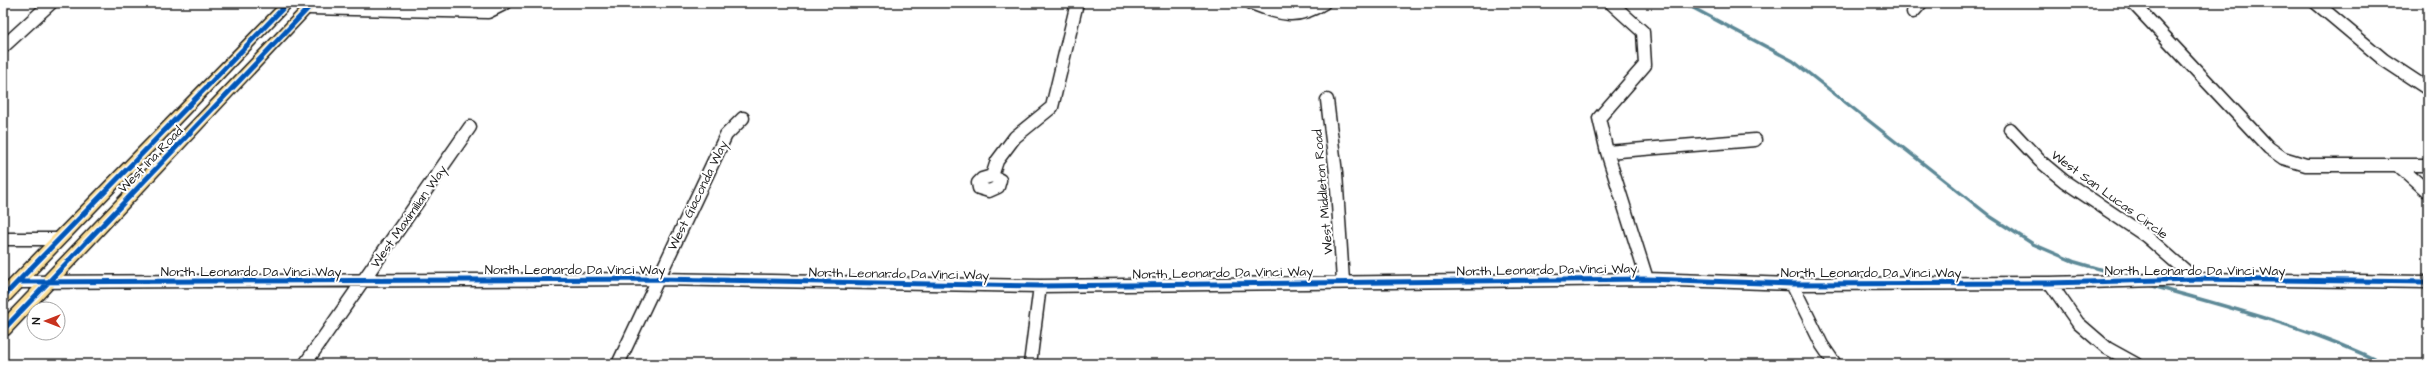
<svg xmlns="http://www.w3.org/2000/svg" width="2431" height="367" font-family="'Architects Daughter',sans-serif">
<rect width="100%" height="100%" fill="#fff"/>
<filter id="ink" filterUnits="userSpaceOnUse"><feTurbulence type="fractalNoise" baseFrequency=".025" numOctaves="2"/><feDisplacementMap in="SourceGraphic" scale="8" xChannelSelector="R" yChannelSelector="G"/><feConvolveMatrix kernelMatrix="1 2 1 2 8 2 1 2 1" color-interpolation-filters="sRGB"/></filter>
<g filter="url(#ink)">
<g fill="none" stroke-linecap="round" stroke-linejoin="round">
<path stroke="#5d8997" stroke-width="3.5" d="M1684,3l109,58 198,156 42,27 42,18 48,14
M2150,285c79,23 160,42 234,79"/>
<g stroke="#1c1c1c" stroke-width="15">
<path id="minor" d="M1251,3c29,11 45,18 73,0
M1611,3l32,29 2,33 -46,53 8,34 40,127
M2133,3l136,145 14,10 23,7h122
M2316,3l68,57 44,29
M309,8l179,4 18,-9
M1913,12l8,-9
M3,47l48,-44
M1327,100l9,73 7,108
M2010,129l30,32 24,20 82,55 49,43
M1607,152l148,-12
M2399,166l29,26
M992,176l5,-15 18,-24 37,-30 25,-104
M992,176l8,4 -2,7 -9,4 -10,-3 -1,-5 4,-4z
M3,239h56
M18,282l639,-3 383,7 607,-7 145,5 258,-1 145,-4 233,3
M2050,283l28,40 29,25 29,16
M1792,284l30,61 13,19
M305,364l165,-237
M618,364l108,-229 17,-17
M1030,364l10,-78"/>
</g>
<g stroke="#1c1c1c" stroke-width="3">
<path id="major" d="M281,3h13l-285,298 -6,2v-16z
M306,3h13l-310,331 -6,2v-17z"/>
</g>
<use href="#minor" stroke="#fff" stroke-width="12"/>
<use href="#major" fill="#fcde96" fill-rule="evenodd"/>
<g stroke="#fff" stroke-width="8">
<path id="cycleway" d="M18,282l639,-3 383,7 607,-7 145,5 258,-1 145,-4 233,3
M3,297l285,-294
M3,330l310,-327"/>
</g>
<use href="#cycleway" stroke="#0057b8" stroke-width="5"/>
</g>
</g>
<g text-anchor="middle" stroke-width="4" stroke-linejoin="round" paint-order="stroke">
<g font-size="13" fill="#1c1c1c" stroke="#fff">
<text transform="translate(150 159) rotate(-46)" y="5">West Ina Road</text>
<text transform="translate(1322 192) rotate(-95)" y="5">West Middleton Road</text>
<text transform="translate(2110 194) rotate(36)" y="5">West San Lucas Circle</text>
<text transform="translate(697 195) rotate(-64)" y="5">West Giaconda Way</text>
<text transform="translate(408 216) rotate(-55)" y="5">West Maximilian Way</text>
<text x="575" y="274">North Leonardo Da Vinci Way</text>
<text transform="translate(1547 269) rotate(-1)" y="5">North Leonardo Da Vinci Way</text>
<text x="2195" y="275">North Leonardo Da Vinci Way</text>
<text x="251" y="276">North Leonardo Da Vinci Way</text>
<text transform="translate(1223 272) rotate(-1)" y="5">North Leonardo Da Vinci Way</text>
<text x="1871" y="277">North Leonardo Da Vinci Way</text>
<text transform="translate(899 273) rotate(1)" y="5">North Leonardo Da Vinci Way</text>
</g>
</g>
<rect width="2431" height="367" fill="none" stroke="#fff" stroke-width="16"/>
<rect x="8" y="8" width="2415" height="351" fill="none" stroke="#1c1c1c" stroke-width="1.5" filter="url(#ink)"/>
<g transform="translate(46 321) rotate(270)"><circle r="19" fill="#ffffff" stroke="#a4a4a4"/>
<path d="M0-3L7 15L0 10L-7 15Z" fill="#c8321e"/>
<text y="-6" font-size="11" font-weight="bold" text-anchor="middle" fill="#1c1c1c">N</text>
</g>
</svg>
